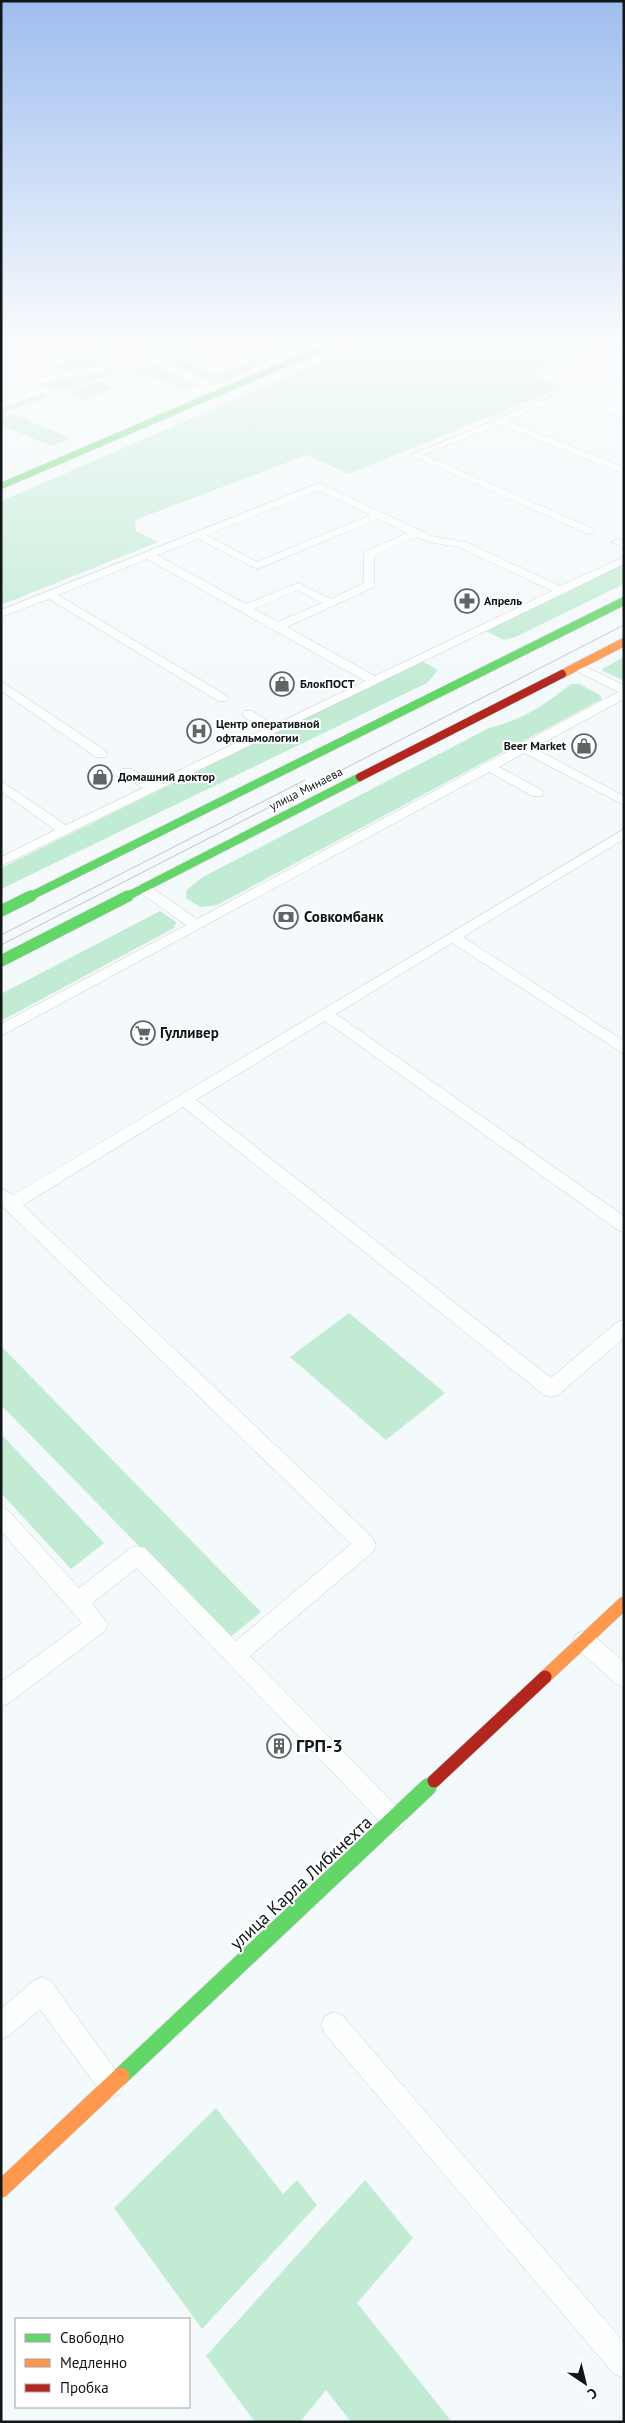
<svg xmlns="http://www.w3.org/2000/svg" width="625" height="2423" font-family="'PT Sans',sans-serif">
<rect width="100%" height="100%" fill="#f4f9fb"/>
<path fill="#c2ebd4" d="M94,346l25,2c-2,3 -4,8 -6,10 -11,10 -49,14 -61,10l46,-20z
M133,346h59l-7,4 10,4 -12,6 33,15 68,-29h21l-89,38z
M359,346h233l-65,27 36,14 -215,87 -41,-19 -172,65 1,11 22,11 -157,63v-104z
M155,365l43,20 -11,5 -53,-19z
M109,371l7,1 -50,19 -24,-7z
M97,382l16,6 -29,12 -15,-6z
M45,394l2,3 -46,17v-6l36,-13z
M12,414l59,24 -19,8 -51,-21v-6z
M624,564v20l-109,53 -11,3 -18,-9z
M624,657v24l-21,-10 -1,-2z
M422,661l16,9 -11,13 -426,206v-21z
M571,684h8l21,11 2,4 -385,206 -17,2 -14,-9 1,-8 14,-12 288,-150c33,-8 56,-23 82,-44z
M160,911l16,11 -2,6 -173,93v-27z
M349,1313l96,80 -59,47 -96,-83z
M1,1346l260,266 -32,26 -228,-233z
M1,1434l103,109 -33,26 -70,-76z
M216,2108l67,86 14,-14 20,25 -115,124 -88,-121z
M365,2180l48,58 -56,65 95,119h-101l-25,-32 -26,32h-45l-49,-66z"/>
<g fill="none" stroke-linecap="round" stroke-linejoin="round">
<g stroke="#c6cbcd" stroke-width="1">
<path id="lane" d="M118,346h12l95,46 -8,2 -78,-36 -25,10 -76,16 38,15v4h-6l-25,-10 -44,15v-6l35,-12 -12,-5 -23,-14v-7l27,16 81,-16 23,-10z
M3,347h6l25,11 -4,3 -27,-10z
M624,368v6l-18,8 18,7v6l-31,-13z
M568,390l56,22v6l-56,-22 -61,25 117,46v7l-125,-50 -75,31 170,74v4h-8l-175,-78z
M319,483l113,53 34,6 94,44 64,-29v7l-623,302v-9l54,-27 -54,-39v-10l65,44 77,-37 -21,-13 -2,-3 2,-3h10l21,14 111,-54 -20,-12 -2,-3 2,-3h8l22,14 91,-44 -218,-122 -89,36 168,100 2,3 -2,3h-8l-169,-102 -48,18v-7zM319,490l51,25 -113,47 -50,-27zM378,519l29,14 -43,19v31l-33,16 -33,-16 -52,21 -89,-49 41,-16 59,30zM416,537l13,5 30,5 93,44 -177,85 -88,-49 87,-40v-31zM298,590l24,13 -44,19 -24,-13z
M617,539l7,2v7l-12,-6z
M576,662l48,23v14l-90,49 90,48v9l-100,-52 -25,14 43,23 2,3 -2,3h-10l-43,-24 -488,264v-12l185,-99 -48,-34 -2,-3 2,-3h10l49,34 319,-172 1,-3 6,-1 95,-51 -46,-23 -2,-3z
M1,681l105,70 1,3 -1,3h-10l-95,-66z
M624,829v10l-161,98 161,104v13l-172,-111 -116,71 288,202v16l-6,-2 -293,-209 -129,79 355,278 66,-56 7,-2v18l-66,57 -7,2 -7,-2 -361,-288 -160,98 350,333 3,7 -3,7 -123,104 152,156 4,8 -4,8 -8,4 -8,-4 -249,-260 -45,35 16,21 -3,7 -96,72 -8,3v-24l81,-59 -81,-92v-24l7,3 71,78 52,-40 7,-2 7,2 91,93 115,-97 -346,-335 -4,-4v-17l12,7z
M584,1631l8,3 32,28v25l-8,-3 -40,-36 -3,-7 3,-7z
M42,1977l9,4 69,95 4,9 -4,9 -9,4 -9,-4 -62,-85 -30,26 -9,4v-30l32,-28z
M334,2012l9,4 281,326v36l-10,-4 -289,-340 -4,-9 4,-9z"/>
</g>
<g stroke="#c6cbcd" stroke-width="7">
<path id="fast-far4" d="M1,486l326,-140"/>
</g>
<g stroke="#c6cbcd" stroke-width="9">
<path id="fast-far3" d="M29,897l595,-296
M126,897l234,-120"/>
</g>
<g stroke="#c6cbcd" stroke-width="12">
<path id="fast-far2" d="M1,911l30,-15
M1,961l127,-65"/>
</g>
<g stroke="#c6cbcd" stroke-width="14">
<path id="fast-far1" d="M426,1788l8,-7"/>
</g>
<g stroke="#c6cbcd" stroke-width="18">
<path id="fast" d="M121,2076l307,-289"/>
</g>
<g stroke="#c6cbcd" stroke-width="9">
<path id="slow-far2" d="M562,674l62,-32"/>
</g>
<g stroke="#c6cbcd" stroke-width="14">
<path id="slow-far1" d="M545,1677l79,-74"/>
</g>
<g stroke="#c6cbcd" stroke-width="18">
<path id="slow" d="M1,2189l120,-113"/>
</g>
<g stroke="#c6cbcd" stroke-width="9">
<path id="jam-far1" d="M360,777l202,-103"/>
</g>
<g stroke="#c6cbcd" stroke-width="14">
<path id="jam" d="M434,1781l111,-104"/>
</g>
<use href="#lane" fill="#fdfefe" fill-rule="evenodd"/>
<use href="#fast-far4" stroke="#63d668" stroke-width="6"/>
<use href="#fast-far3" stroke="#63d668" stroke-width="8"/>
<use href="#fast-far2" stroke="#63d668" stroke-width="11"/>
<use href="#fast-far1" stroke="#63d668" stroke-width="13"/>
<use href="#fast" stroke="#63d668" stroke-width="17"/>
<use href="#slow-far2" stroke="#ff974d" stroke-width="8"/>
<use href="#slow-far1" stroke="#ff974d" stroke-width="13"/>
<use href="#slow" stroke="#ff974d" stroke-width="17"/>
<use href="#jam-far1" stroke="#b3261e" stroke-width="8"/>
<use href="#jam" stroke="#b3261e" stroke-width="13"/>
<path stroke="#c3c4c5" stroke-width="1" d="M1,935l304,-155
M1,945l623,-320"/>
</g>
<linearGradient id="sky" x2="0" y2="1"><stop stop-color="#9ebdef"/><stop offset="0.5" stop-color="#fafcfd"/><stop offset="1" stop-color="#fafcfd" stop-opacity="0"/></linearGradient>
<rect width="625" height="686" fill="url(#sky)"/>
<defs>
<g id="pharmacy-ring" transform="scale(1.25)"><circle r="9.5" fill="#fff" stroke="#606567" stroke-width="1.5"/><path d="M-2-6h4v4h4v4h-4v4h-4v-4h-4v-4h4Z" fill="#606567"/></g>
<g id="shop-ring" transform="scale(1.25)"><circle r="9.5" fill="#fff" stroke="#606567" stroke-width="1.5"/><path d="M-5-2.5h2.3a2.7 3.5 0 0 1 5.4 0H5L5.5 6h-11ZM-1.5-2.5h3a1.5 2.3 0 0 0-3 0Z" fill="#606567"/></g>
<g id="hospital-ring" transform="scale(1.25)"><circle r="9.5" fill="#fff" stroke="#606567" stroke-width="1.5"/><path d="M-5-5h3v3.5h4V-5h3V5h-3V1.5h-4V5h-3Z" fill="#606567"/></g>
<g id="bank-ring" transform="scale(1.25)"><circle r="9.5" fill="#fff" stroke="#606567" stroke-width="1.5"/><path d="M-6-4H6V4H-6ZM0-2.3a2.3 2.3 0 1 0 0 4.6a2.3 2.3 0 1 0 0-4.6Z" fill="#606567"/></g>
<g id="supermarket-ring" transform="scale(1.25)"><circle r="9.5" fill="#fff" stroke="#606567" stroke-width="1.5"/><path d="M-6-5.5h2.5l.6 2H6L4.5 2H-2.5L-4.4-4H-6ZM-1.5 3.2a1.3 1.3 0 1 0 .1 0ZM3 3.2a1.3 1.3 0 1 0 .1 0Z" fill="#606567"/></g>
<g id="building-ring" transform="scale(1.25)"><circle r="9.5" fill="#fff" stroke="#606567" stroke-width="1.5"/><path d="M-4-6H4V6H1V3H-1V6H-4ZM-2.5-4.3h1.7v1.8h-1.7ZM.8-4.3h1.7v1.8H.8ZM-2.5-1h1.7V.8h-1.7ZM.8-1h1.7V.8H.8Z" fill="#606567"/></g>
</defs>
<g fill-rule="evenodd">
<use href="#pharmacy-ring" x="467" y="601"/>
<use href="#shop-ring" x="282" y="684"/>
<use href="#hospital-ring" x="199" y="731"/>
<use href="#shop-ring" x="584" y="746"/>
<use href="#shop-ring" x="100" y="777"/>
<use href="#bank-ring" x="286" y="917"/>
<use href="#supermarket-ring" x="143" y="1033"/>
<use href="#building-ring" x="279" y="1746"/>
</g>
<g text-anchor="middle" stroke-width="4" stroke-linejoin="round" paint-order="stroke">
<g font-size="12" font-weight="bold" fill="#111618" stroke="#fff" text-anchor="start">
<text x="484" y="605">Апрель</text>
<text x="300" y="688">БлокПОСТ</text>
<text x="216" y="728">Центр оперативной<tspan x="216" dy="14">офтальмологии</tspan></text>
<text x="566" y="750" text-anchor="end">Beer Market</text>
<text x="118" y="781">Домашний доктор</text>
</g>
<g font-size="12" fill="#111618" stroke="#fff">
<text transform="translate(306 789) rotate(-27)" y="4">улица Минаева</text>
</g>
<g font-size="15" font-weight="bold" fill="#111618" stroke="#fff" text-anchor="start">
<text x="304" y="922">Совкомбанк</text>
<text x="160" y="1038">Гулливер</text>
</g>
<g font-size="18" font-weight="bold" fill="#111618" stroke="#fff" text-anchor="start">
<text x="296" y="1752">ГРП-3</text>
</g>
<g font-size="18" fill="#111618" stroke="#fff">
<text transform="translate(301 1883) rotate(-43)" y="6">улица Карла Либкнехта</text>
</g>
</g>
<rect width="625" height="2423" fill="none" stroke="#111618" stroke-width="5"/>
<rect x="15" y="2318" width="175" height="90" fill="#ffffff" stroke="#a0a2a3"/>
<rect x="25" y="2334" width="25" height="8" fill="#63d668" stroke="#a0a2a3"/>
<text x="60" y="2343" font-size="15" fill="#111618">Свободно</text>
<rect x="25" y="2359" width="25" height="8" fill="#ff974d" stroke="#a0a2a3"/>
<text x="60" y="2368" font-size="15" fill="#111618">Медленно</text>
<rect x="25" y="2384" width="25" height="8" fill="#b3261e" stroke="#a0a2a3"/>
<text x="60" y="2393" font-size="15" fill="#111618">Пробка</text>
<g transform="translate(585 2383) rotate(145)" stroke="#ffffff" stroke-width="4" paint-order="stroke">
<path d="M0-4L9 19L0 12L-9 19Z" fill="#111618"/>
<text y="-8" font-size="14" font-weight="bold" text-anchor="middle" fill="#111618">С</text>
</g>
</svg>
